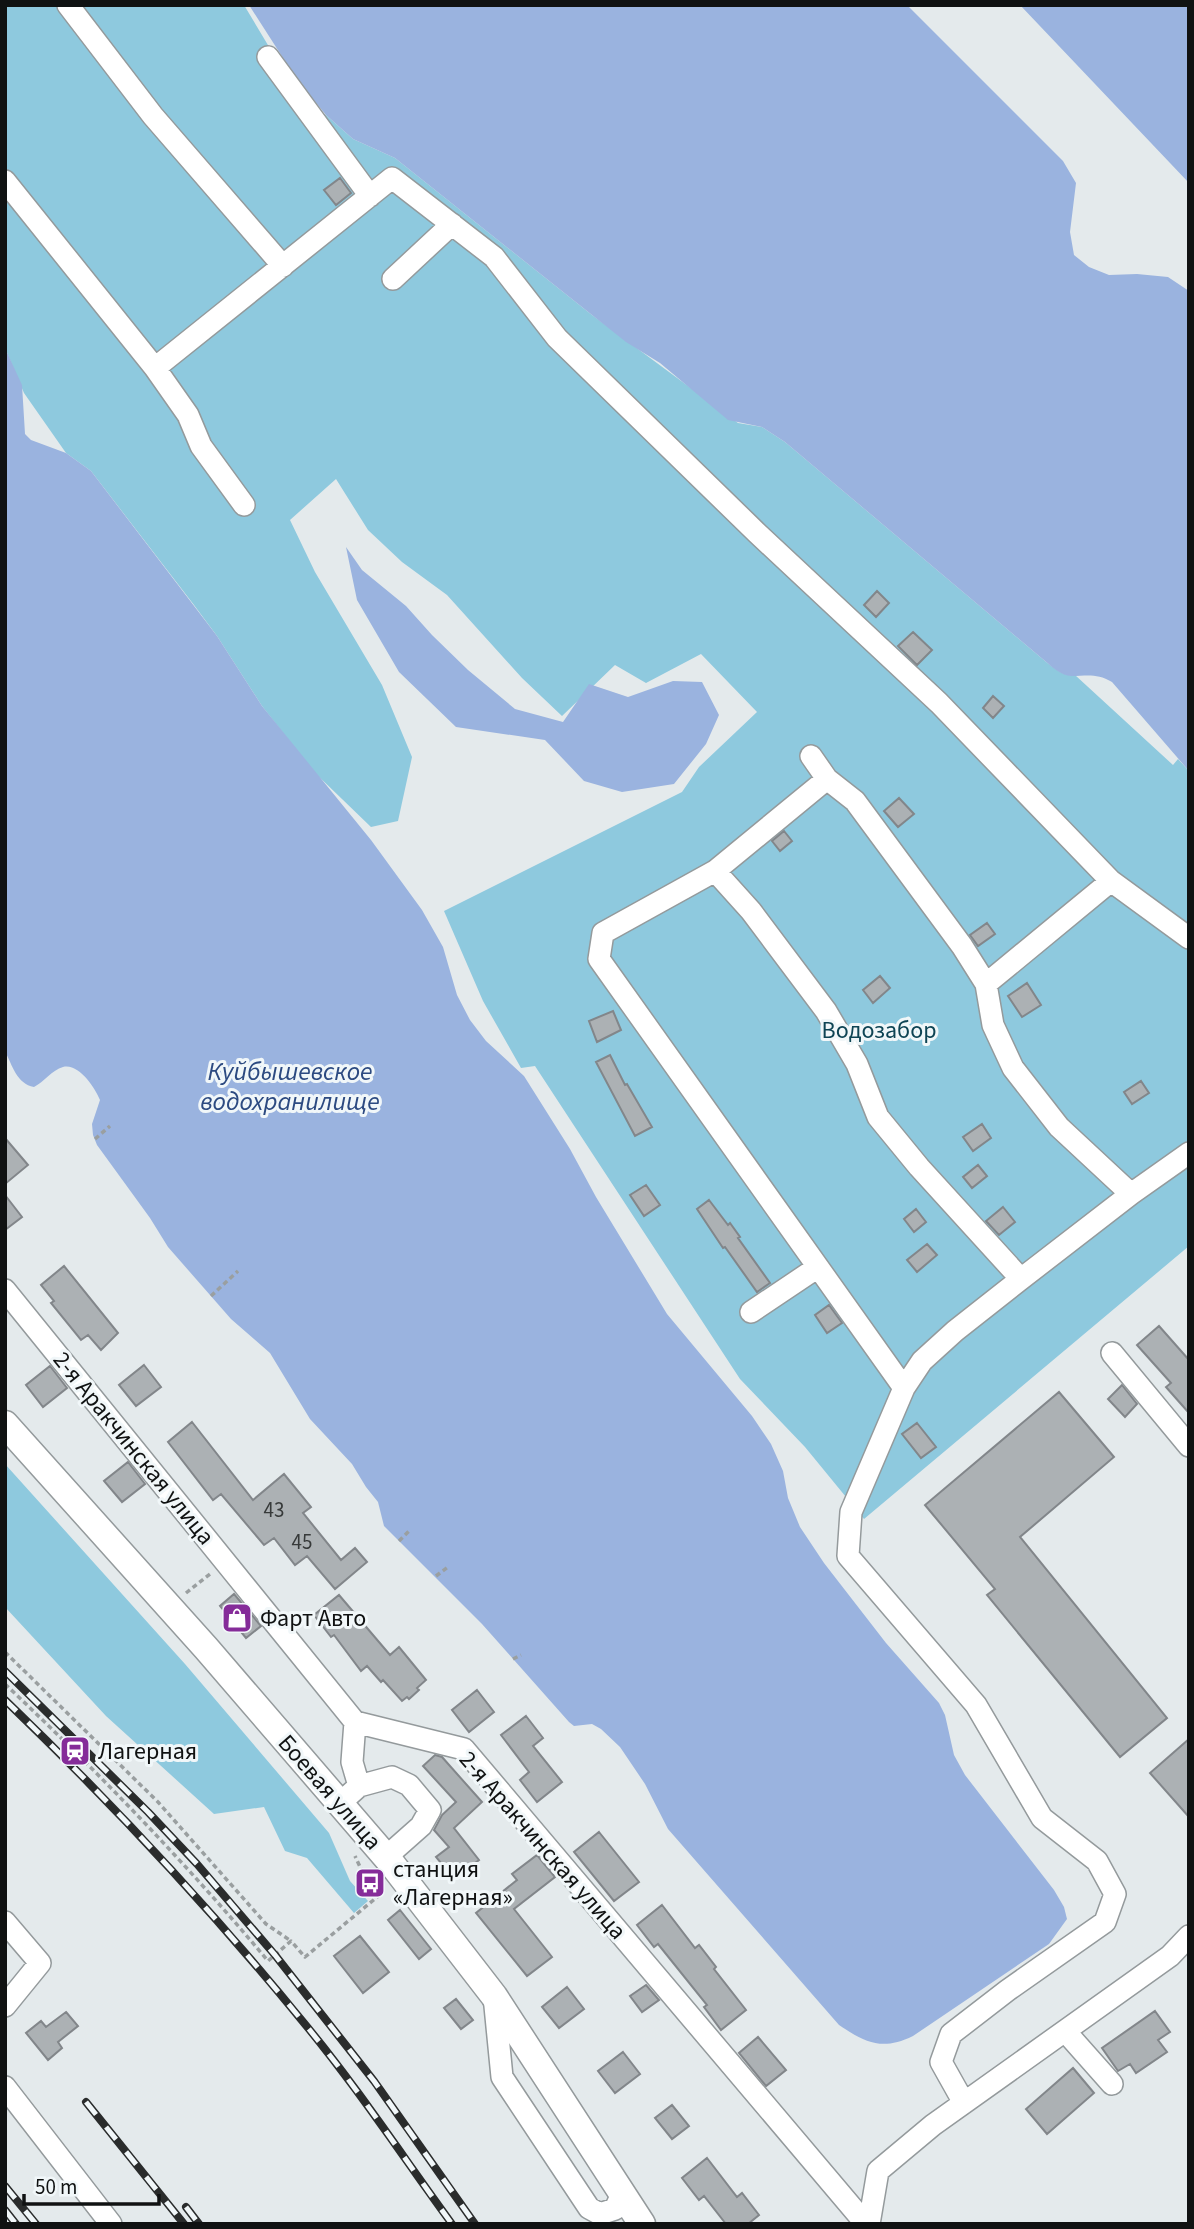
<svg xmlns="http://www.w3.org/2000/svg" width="1194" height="2229" font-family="'Source Sans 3',sans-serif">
<rect width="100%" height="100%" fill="#e4eaec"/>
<path fill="#8ec9de" d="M5,5h239l55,92 27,18 27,24 42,19 197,157 146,108 24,4 23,15 260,219c9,7 19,16 30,14l98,90 5,-6 11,12v475l-325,273 -59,-72 -65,-68 -205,-313 -14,2 -38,-67 -39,-90 238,-119 17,-25 58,-55 -56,-58 -55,29 -31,-18 -53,51 -40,-38 -75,-83 -45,-33 -34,-32 -32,-51 -46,41 25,52 67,113 30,72 -14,64 -27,6 -58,-56 -51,-65 -45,-70 -23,-31 -103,-134 -25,-18 -42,-60 -19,-45z
M5,1464l180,200 144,169 21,48 18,20 -14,12 -47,-55 -22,-7 -21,-44 -50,7 -108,-98 -101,-109z"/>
<path fill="#9ab3df" d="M249,5h658l156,156 13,22 -6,49 4,23 15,12 20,8 28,-1 31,3 21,14v480l-77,-89c-15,-9 -25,-6 -41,-6 -9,0 -19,-9 -26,-15l-260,-219 -23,-15 -34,-7 -68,-57 -34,-21 -34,-27 -197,-157 -42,-19 -27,-24 -14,-17 -20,-26z
M1020,5h169v178z
M5,348l17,37 3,49 6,6 35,13 25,18 126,165 45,70 109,134 51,70 21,37 14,48 13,25 16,21 38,35 46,73 26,48 71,117 85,102 19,28 12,27 5,27 12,29 24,36 62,80 53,60 6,12 9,40 11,20 89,115 10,17 3,12 -18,25 -136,92c-31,15 -47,7 -74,-11l-171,-196 -23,-45 -25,-37 -19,-18 -9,-5 -18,2 -5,-4 -87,-98 -98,-98 -6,-24 -12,-15 -14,-23 -42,-45 -40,-66 -39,-34 -63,-72 -18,-29 -53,-73 -4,-10 -1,-11 8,-24c-5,-12 -21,-37 -37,-33 -11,3 -19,15 -29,20 -17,-3 -22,-22 -29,-36z
M346,547l16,23 44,36 26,29 36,35 47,39 48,13 26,-38 39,13 45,-16 29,1 17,33 -13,29 -32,40 -52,8 -38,-11 -39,-41 -89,-13 -57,-55 -42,-72z"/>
<path fill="#acb1b4" stroke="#82868a" stroke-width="2" d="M340,178l11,15 -15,12 -12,-15z
M877,591l12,12 -13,14 -12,-12z
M913,632l19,18 -15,15 -19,-19z
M993,696l11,10 -11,12 -10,-10z
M899,798l15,16 -16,13 -14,-16z
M784,831l8,10 -12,10 -8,-10z
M987,923l8,11 -17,12 -8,-11z
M880,976l10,12 -17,15 -10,-13z
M1027,983l14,22 -19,12 -14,-21z
M613,1011l8,19 -24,12 -8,-21z
M610,1055l15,30 2,-1 25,43 -17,9 -39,-74z
M1141,1081l8,12 -17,11 -8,-12z
M982,1124l9,14 -18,13 -10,-14z
M5,1138l23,27 -23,19z
M978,1165l9,11 -15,12 -9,-11z
M646,1185l14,20 -16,11 -14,-21z
M5,1195l17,22 -17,13z
M709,1200l19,25 2,-2 10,14 -2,1 32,45 -13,9 -32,-45 -2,1 -26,-39z
M1003,1207l12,15 -16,13 -13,-14z
M916,1209l10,13 -12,10 -10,-13z
M927,1244l10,11 -20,17 -10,-12z
M64,1266l54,67 -17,17 -13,-15 -7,5 -30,-37 3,-2 -13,-16z
M829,1305l13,18 -15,10 -12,-18z
M1159,1326l30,34v53l-23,-26 5,-4 -34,-38z
M144,1365l17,22 -25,19 -17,-21z
M50,1366l17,22 -24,19 -17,-22z
M1122,1385l15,19 -12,13 -17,-18z
M1059,1392l55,65 -94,80 147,181 -47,39 -133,-162 8,-6 -70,-84z
M192,1422l61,78 31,-26 27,33 -8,6 38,47 14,-12 12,14 -32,27 -28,-33 -12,9 -21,-27 -10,7 -43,-51 -8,6 -45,-58z
M917,1423l19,24 -15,11 -19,-24z
M128,1462l17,22 -23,18 -18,-21z
M234,1594l27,32 -15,12 -26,-32z
M339,1595l51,60 9,-8 27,33 -9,8 2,2 -10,9 -2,-2 -5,4 -19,-21 -2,2 -14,-16 -6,5 -27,-36 -3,2 -17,-22z
M477,1690l17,22 -25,20 -17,-22z
M526,1716l17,22 -10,8 29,36 -25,20 -17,-22 9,-8 -28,-37z
M1189,1739v78l-39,-44z
M435,1755l7,2 40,45 -28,26 25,32 -25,19 -18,-22 13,-10 -15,-17 8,-15 14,-13 -33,-36z
M599,1832l40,50 -25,19 -40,-49z
M537,1855l18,22 -41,32 38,48 -25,19 -51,-63 41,-33 -5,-6z
M662,1905l33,43 4,-3 17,22 -2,2 32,41 -25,20 -17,-23 3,-2 -49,-61 -4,3 -17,-22z
M400,1910l31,39 -12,10 -31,-39z
M360,1936l29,36 -26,21 -29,-37z
M646,1985l13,15 -17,12 -12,-16z
M567,1987l17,22 -25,19 -17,-21z
M456,1999l17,21 -12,9 -17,-21z
M1155,2011l15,21 -12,8 9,12 -31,21 -6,-9 -12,7 -16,-23z
M66,2012l12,14 -20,16 4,6 -14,12 -22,-27 15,-12 5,6z
M758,2037l28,33 -20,16 -27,-33z
M623,2052l17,22 -25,19 -17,-22z
M1073,2068l21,25 -47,41 -21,-25z
M672,2105l17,21 -17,13 -17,-21z
M707,2158l30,39 5,-4 17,22 -11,9h-22l-22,-28 -5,4 -17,-22z"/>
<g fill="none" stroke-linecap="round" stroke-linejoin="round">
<g stroke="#949a9c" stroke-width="24">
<path id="minor" d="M68,5l85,111 130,150
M268,57l102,139
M5,181l150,187 33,47 13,31 43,59
M393,279l59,-55
M155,368l237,-190 102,79 63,81 200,195 182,170 172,178 78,57
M811,756l16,23 28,22 107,145 24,38 7,41 20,43 46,59 72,67
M827,779l-112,92 -112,62 -4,26 305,429
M715,871l36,40 75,100 31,53 21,53 41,50 102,112
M986,984l125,-103
M5,1290l350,432 109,27 402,475
M751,1312l67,-45
M1112,1353l77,93
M359,1786l33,-9 17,8 21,25 -9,16 -35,31
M349,1795l10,-9 -7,-24 3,-40
M5,1922l35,41 -35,43
M494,1996l8,81 87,131 11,6 15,-5 8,-17
M1065,2031l47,53
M5,2087l106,137
M964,2103l-23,-41 10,-28 57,-44 97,-68 10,-28 -18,-33 -55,-43 -66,-113 -128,-149 3,-44 53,-124 18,-27 33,-30 66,-52 110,-85 58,-41
M869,2224l9,-53 55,-46 237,-169 19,-20"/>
</g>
<g stroke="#949a9c" stroke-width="29">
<path id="major" d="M5,1424l201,224 186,216 102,132 148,228"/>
</g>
<path stroke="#9a9fa0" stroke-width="3.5" stroke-dasharray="5 3.5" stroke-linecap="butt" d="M95,1139l15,-13
M211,1296l27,-25
M399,1541l12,-12
M436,1576l12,-9
M186,1593l24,-19
M5,1652l153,150 108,122 25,17
M513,1659l8,-4
M5,1684c93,88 181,179 263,277l23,-20 14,16 77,-64 -21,-24 -6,-13"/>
<use href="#minor" stroke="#fff" stroke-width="21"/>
<use href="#major" stroke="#fff" stroke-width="26"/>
<g stroke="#2a2c2c" stroke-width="8">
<path id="rail" d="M5,1671l143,141 49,52 78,91 99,126 101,143
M5,1700c106,102 206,209 299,323 53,64 99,134 148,201
M86,2102l98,122
M5,2186l31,38
M186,2207l13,17
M5,2210l11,14"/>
</g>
<use href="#rail" stroke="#f1f7f9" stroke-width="5" stroke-dasharray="16" stroke-linecap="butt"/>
</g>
<defs>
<g id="shop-square" transform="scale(1.575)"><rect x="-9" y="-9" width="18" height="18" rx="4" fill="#852c99" stroke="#f1f7f9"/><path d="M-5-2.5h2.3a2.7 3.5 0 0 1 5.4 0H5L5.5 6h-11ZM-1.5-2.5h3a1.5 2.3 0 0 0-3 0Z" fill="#fff"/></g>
<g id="station-square" transform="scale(1.575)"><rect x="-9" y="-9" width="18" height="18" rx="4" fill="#852c99" stroke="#f1f7f9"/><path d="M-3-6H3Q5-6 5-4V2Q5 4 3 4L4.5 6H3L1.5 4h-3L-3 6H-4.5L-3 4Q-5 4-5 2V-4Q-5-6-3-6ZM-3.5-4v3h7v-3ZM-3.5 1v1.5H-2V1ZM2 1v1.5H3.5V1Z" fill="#fff"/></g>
<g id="bus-square" transform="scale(1.575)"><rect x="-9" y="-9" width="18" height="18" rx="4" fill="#852c99" stroke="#f1f7f9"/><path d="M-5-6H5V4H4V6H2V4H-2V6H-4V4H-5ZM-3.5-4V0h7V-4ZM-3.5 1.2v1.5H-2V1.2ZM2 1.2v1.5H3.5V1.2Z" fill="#fff"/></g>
</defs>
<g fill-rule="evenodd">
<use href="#shop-square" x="237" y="1618"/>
<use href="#station-square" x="75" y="1751"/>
<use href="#bus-square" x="370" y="1883"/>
</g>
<g text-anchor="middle" stroke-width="6" stroke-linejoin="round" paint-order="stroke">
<g font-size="21" fill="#373a3a">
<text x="274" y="1517">43</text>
<text x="302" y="1549">45</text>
</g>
<g font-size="24" fill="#0e4454" stroke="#f1f7f9">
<text x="879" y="1038">Водозабор</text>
</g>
<g font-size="24" fill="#101212" stroke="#f1f7f9">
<text transform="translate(134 1448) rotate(51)" y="8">2-я Аракчинская улица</text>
<text transform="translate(330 1792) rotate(49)" y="8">Боевая улица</text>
<text transform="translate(543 1845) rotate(49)" y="8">2-я Аракчинская улица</text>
</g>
<g font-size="24" fill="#101212" stroke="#f1f7f9" text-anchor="start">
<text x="260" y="1626">Фарт Авто</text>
<text x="98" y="1759">Лагерная</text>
<text x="393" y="1877">станция<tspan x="393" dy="28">«Лагерная»</tspan></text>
</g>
<g font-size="26" font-style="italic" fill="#2c4a81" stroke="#f1f7f9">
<text x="290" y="1080">Куйбышевское<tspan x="290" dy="30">водохранилище</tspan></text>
</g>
</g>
<rect width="1194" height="2229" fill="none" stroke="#101212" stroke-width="14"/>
<path d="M24 2194v10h135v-10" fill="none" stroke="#101212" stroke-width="3.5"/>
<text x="35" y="2194" font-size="21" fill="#101212" stroke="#f1f7f9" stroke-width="5" paint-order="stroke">50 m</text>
</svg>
